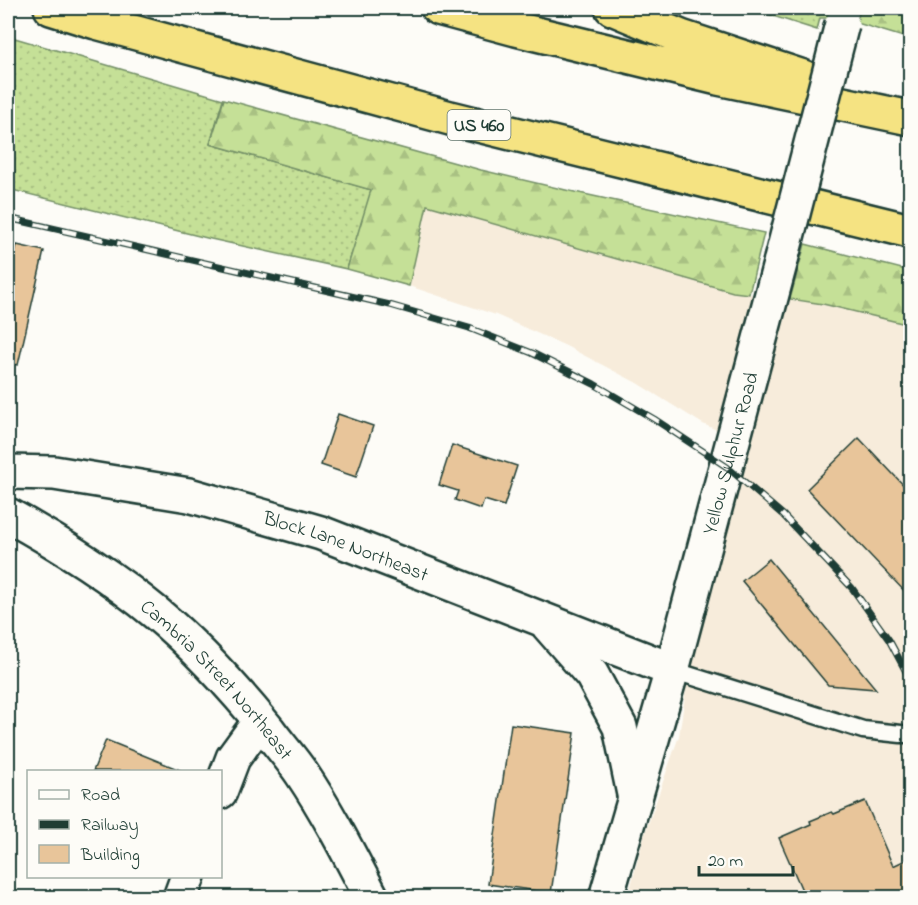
<svg xmlns="http://www.w3.org/2000/svg" width="918" height="905" font-family="'Indie Flower',sans-serif">
<defs>
<pattern id="grass-dots" width="8" height="8" patternUnits="userSpaceOnUse" patternTransform="scale(1.5)"><rect width="8" height="8" fill="#c5e097"/><path d="M2 2h.1M6 6h.1" fill="none" stroke="#a9c183" stroke-width="1.8" stroke-linecap="round"/></pattern>
<pattern id="forest-firs" width="22" height="20" patternUnits="userSpaceOnUse" patternTransform="scale(1.5)"><rect width="22" height="20" fill="#c5e097"/><path d="M5 1l3.5 6h-7zM16 11l3.5 6h-7z" fill="#a9c183"/></pattern>
</defs>
<rect width="100%" height="100%" fill="#fdfcf7"/>
<filter id="ink" filterUnits="userSpaceOnUse"><feTurbulence type="fractalNoise" baseFrequency=".0167" numOctaves="2"/><feDisplacementMap in="SourceGraphic" scale="12" xChannelSelector="R" yChannelSelector="G"/><feConvolveMatrix kernelMatrix="1 2 1 2 8 2 1 2 1" color-interpolation-filters="sRGB"/></filter>
<g filter="url(#ink)">
<path fill="#f7ecdb" d="M426,205l307,87 90,12 87,21v572h-282l16,-61 35,-100 13,-87 59,-204 -48,-21 -66,-41 -71,-37 -70,-31 -87,-29z"/>
<path fill="url(#grass-dots)" stroke="#728e66" stroke-width="1.5" d="M748,8h83l-3,10h-8l-3,12z
M8,36l215,63 -13,45 162,46 -25,79 -136,-30 -203,-50z"/>
<path fill="url(#forest-firs)" stroke="#728e66" stroke-width="1.5" d="M860,8h50v31l-53,-16z
M224,99l257,71 89,21 194,42 -15,61 -16,-2 -306,-87 -18,81 -62,-17 24,-79 -161,-46z
M805,244l105,27v54l-87,-21 -33,-5z"/>
<path fill="#e8c59a" stroke="#1f3d34" stroke-width="1.5" d="M17,245l27,6 -26,114 -10,-1v-114l7,2z
M338,414l35,12 -17,51 -35,-12z
M859,438l51,54v105l-103,-108z
M452,445l65,21 -13,40 -20,-6 -3,9 -26,-9 3,-9 -19,-6z
M769,559l107,130 -48,-4 -86,-104z
M511,724l64,9 -24,160 -63,-9z
M106,740l74,30v1h-87z
M865,801l28,65 17,-8v39h-105l-26,-59 32,-14 -1,-3 22,-9 2,2z"/>
<g fill="none" stroke-linecap="round" stroke-linejoin="round">
<g stroke="#1f3d34" stroke-width="21">
<path id="lane" d="M672,670l191,60 38,4h9"/>
</g>
<g stroke="#1f3d34" stroke-width="38">
<g id="street">
<path id="s1" d="M8,472l46,1 135,22 132,38 351,137"/>
<path d="M548,625l44,50 28,52 15,72"/>
<path d="M220,792l13,-34 27,-37"/>
<path d="M180,898l8,-22"/>
</g>
</g>
<g stroke="#1f3d34" stroke-width="38">
<g id="secondary">
<path id="s2" d="M8,515c51,28 102,60 148,98 42,35 79,76 113,118 11,15 23,28 33,43 27,40 48,82 70,124"/>
<path id="s3" d="M606,898l66,-228 109,-410"/>
</g>
</g>
<g stroke="#1f3d34" stroke-width="38">
<path id="highway" d="M51,8l45,14 354,96 460,113
M438,8l78,21 202,49 192,40
M612,8l69,29 122,40"/>
</g>
<use href="#lane" stroke="#fdfcf7" stroke-width="16"/>
<use href="#street" stroke="#fdfcf7" stroke-width="33"/>
<use href="#secondary" stroke="#fdfcf7" stroke-width="33"/>
<use href="#highway" stroke="#f5e382" stroke-width="33"/>
<g stroke="#1f3d34" stroke-width="7">
<path id="rail" d="M8,218l382,87 79,23 63,25 62,31 60,35 73,48 56,48 69,73 37,52 21,39"/>
</g>
<use href="#rail" stroke="#fdfcf7" stroke-width="4.5" stroke-dasharray="14" stroke-linecap="butt"/>
<g stroke="#1f3d34" stroke-width="38" stroke-linecap="butt">
<path id="secondary-bridge" d="M781,260l61,-236"/>
</g>
<use href="#secondary-bridge" stroke="#fdfcf7" stroke-width="33"/>
</g>
</g>
<g text-anchor="middle" stroke-width="4.5" stroke-linejoin="round" paint-order="stroke">
<rect fill="#fdfcf7" stroke="#62766e" stroke-width="1.5" x="447.5" y="110" width="63" height="30" rx="4.5"/>
<g font-size="18" font-weight="bold" fill="#1f3d34">
<text x="479" y="131">US 460</text>
</g>
<g font-size="20" fill="#1f3d34" stroke="#fdfcf7">
<text dy="7" stroke="none"><textPath href="#s3" startOffset="462">Yellow Sulphur Road</textPath></text>
<text dy="7" stroke="none"><textPath href="#s1" startOffset="348">Block Lane Northeast</textPath></text>
<text dy="7" stroke="none"><textPath href="#s2" startOffset="268">Cambria Street Northeast</textPath></text>
</g>
</g>
<rect width="918" height="905" fill="none" stroke="#fdfcf7" stroke-width="30"/>
<rect x="15" y="15" width="888" height="875" fill="none" stroke="#1f3d34" stroke-width="2" filter="url(#ink)"/>
<rect x="27" y="770" width="195" height="108" fill="#fdfcf7" stroke="#a4b0a9" stroke-width="1.5"/>
<rect x="39" y="790" width="30" height="9" fill="#fdfcf7" stroke="#a4b0a9" stroke-width="1.5"/>
<text x="81" y="800" font-size="18" fill="#1f3d34">Road</text>
<rect x="39" y="820" width="30" height="9" fill="#1f3d34" stroke="#a4b0a9" stroke-width="1.5"/>
<text x="81" y="830" font-size="18" fill="#1f3d34">Railway</text>
<rect x="39" y="845" width="30" height="18" fill="#e8c59a" stroke="#a4b0a9" stroke-width="1.5"/>
<text x="81" y="860" font-size="18" fill="#1f3d34">Building</text>
<path d="M699 866v9h94v-9" fill="none" stroke="#1f3d34" stroke-width="3"/>
<text x="708" y="866" font-size="18" fill="#1f3d34" stroke="#fdfcf7" stroke-width="4.5" paint-order="stroke">20 m</text>
</svg>
